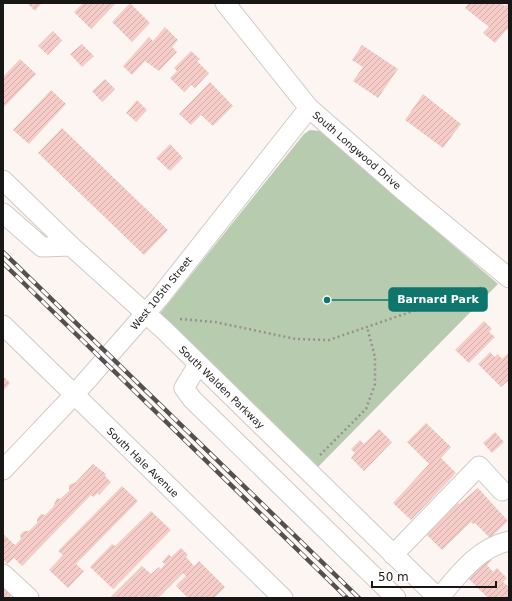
<svg xmlns="http://www.w3.org/2000/svg" width="512" height="601" font-family="'DejaVu Sans',sans-serif">
<defs>
<pattern id="building-hatch" width="6" height="6" patternUnits="userSpaceOnUse"><rect width="6" height="6" fill="#f5ccc8"/><path d="M-1 1l2-2M0 6l6-6M5 7l2-2" fill="none" stroke="#d1aeab"/></pattern>
</defs>
<rect width="100%" height="100%" fill="#fcf5f2"/>
<path fill="#b7ccae" d="M310,130l10,1 178,153 -182,185 -158,-153 146,-182z"/>
<path fill="url(#building-hatch)" d="M27,3h15l-7,8z
M83,3h33l-25,26 -17,-17z
M130,3l20,20 -18,19 -20,-20z
M469,3h32l4,3 3,-3 1,28 -2,-2 -12,14 -12,-10 6,-6 -24,-19z
M165,27l13,13 -6,7 5,5 -18,19 -14,-10 -13,14 -9,-9 26,-29 4,4z
M53,31l9,9 -14,15 -10,-9z
M82,44l12,12 -12,11 -12,-13z
M362,45l36,24 -20,29 -25,-17 10,-14 -11,-7z
M191,51l9,8 -3,2 12,12 -14,15 -4,-3 -7,7 -14,-14 7,-7 -3,-3z
M20,59l16,15 -33,34v-31z
M105,79l10,10 -13,13 -10,-11z
M210,82l23,24 -20,20 -12,-11 -10,10 -12,-11z
M51,90l15,14 -37,40 -16,-14z
M423,94l38,30 -18,24 -38,-28z
M137,100l10,10 -11,12 -10,-9z
M62,128l106,102 -24,25 -106,-102z
M170,144l13,14 -13,13 -14,-13z
M484,321l8,8 -3,3 6,5 -26,26 -14,-13z
M490,352l5,5 3,-3 4,5 7,-7v28l-8,7 -23,-23z
M3,376l7,7 -7,8z
M426,423l25,24 -10,11 15,15 -45,47 -18,-17 36,-39 -22,-22z
M379,429l13,13 -28,29 -13,-13 4,-5 -4,-4 9,-9 4,4z
M495,432l9,10 -12,11 -9,-10z
M93,464l13,10 -1,2 6,6 -12,13 -1,-2 -5,4 -2,-2 -69,71 -8,-8 -7,6 -4,-5v-25l12,11 6,-6 -1,-4 4,-4h5l8,-8v-4l4,-5 4,1 8,-8 4,-9 3,1 9,-8v-6l7,-3z
M122,486l16,15 -62,63 8,7 -16,17 -19,-18 14,-15 -5,-4z
M478,488l30,33 -18,17 -15,-15 -2,1 -2,-2 -29,28 -18,-18 32,-30 3,2z
M151,511l20,19 -58,59 -23,-22 22,-23 3,2z
M181,548l7,7 -2,2 8,9 5,-5 26,26 -11,11h-26l-12,-12 10,-10 -3,-3 -25,25h-48l32,-32 9,8 8,-7 2,2 4,-5 -3,-2 7,-8 2,3z
M485,554l7,6 -5,5 6,7 4,-4 10,10 -4,4 6,5v11h-21l-23,-23z
M3,579l12,10 -6,9h-6z"/>
<g fill="none" stroke-linecap="round" stroke-linejoin="round">
<g stroke="#d0cac7" stroke-width="21">
<path id="minor" d="M225,3l84,105 96,84 104,86
M3,180l68,66 93,84 274,268
M3,213l39,34 29,-1
M3,325l280,273
M198,365l-14,23 8,11 204,199
M3,470l71,-75 85,-97 150,-190
M393,555l86,-89 23,25
M3,574l26,24
M439,598c20,-24 39,-50 70,-57"/>
</g>
<path stroke="#96918f" stroke-width="2.5" stroke-dasharray="2 3" stroke-linecap="butt" d="M180,319l35,3 81,17 33,1 154,-53
M320,455l46,-46 9,-25v-27l-8,-30"/>
<use href="#minor" stroke="#fff" stroke-width="19"/>
<g stroke="#53504e" stroke-width="4.5">
<path id="rail" d="M3,252l356,346
M3,263l344,335"/>
</g>
<use href="#rail" stroke="#fff" stroke-width="3" stroke-dasharray="9" stroke-linecap="butt"/>
</g>
<g text-anchor="middle" stroke-width="3" stroke-linejoin="round" paint-order="stroke">
<g font-size="10" fill="#191716" stroke="#fff">
<text transform="translate(357 150) rotate(41)" y="4">South Longwood Drive</text>
<text transform="translate(161 293) rotate(-51)" y="4">West 105th Street</text>
<text transform="translate(222 387) rotate(44)" y="4">South Walden Parkway</text>
<text transform="translate(143 462) rotate(44)" y="4">South Hale Avenue</text>
</g>
</g>
<path fill="none" stroke="#0f766e" stroke-width="1.5" d="M327 300L389 300"/>
<circle fill="#0f766e" stroke="#fff" stroke-width="1.5" cx="327" cy="300" r="4"/>
<rect fill="#0f766e" stroke="#0f766e" stroke-width="1.5" x="389" y="288" width="98" height="23" rx="4"/>
<g font-size="11" text-anchor="middle" font-weight="bold" fill="#fff">
<text x="438" y="303">Barnard Park</text>
</g>
<rect width="512" height="601" fill="none" stroke="#191716" stroke-width="8"/>
<path d="M372 581v6h124v-6" fill="none" stroke="#191716" stroke-width="2"/>
<text x="378" y="581" font-size="12" fill="#191716" stroke="#ffffff" stroke-width="3" paint-order="stroke">50 m</text>
</svg>
